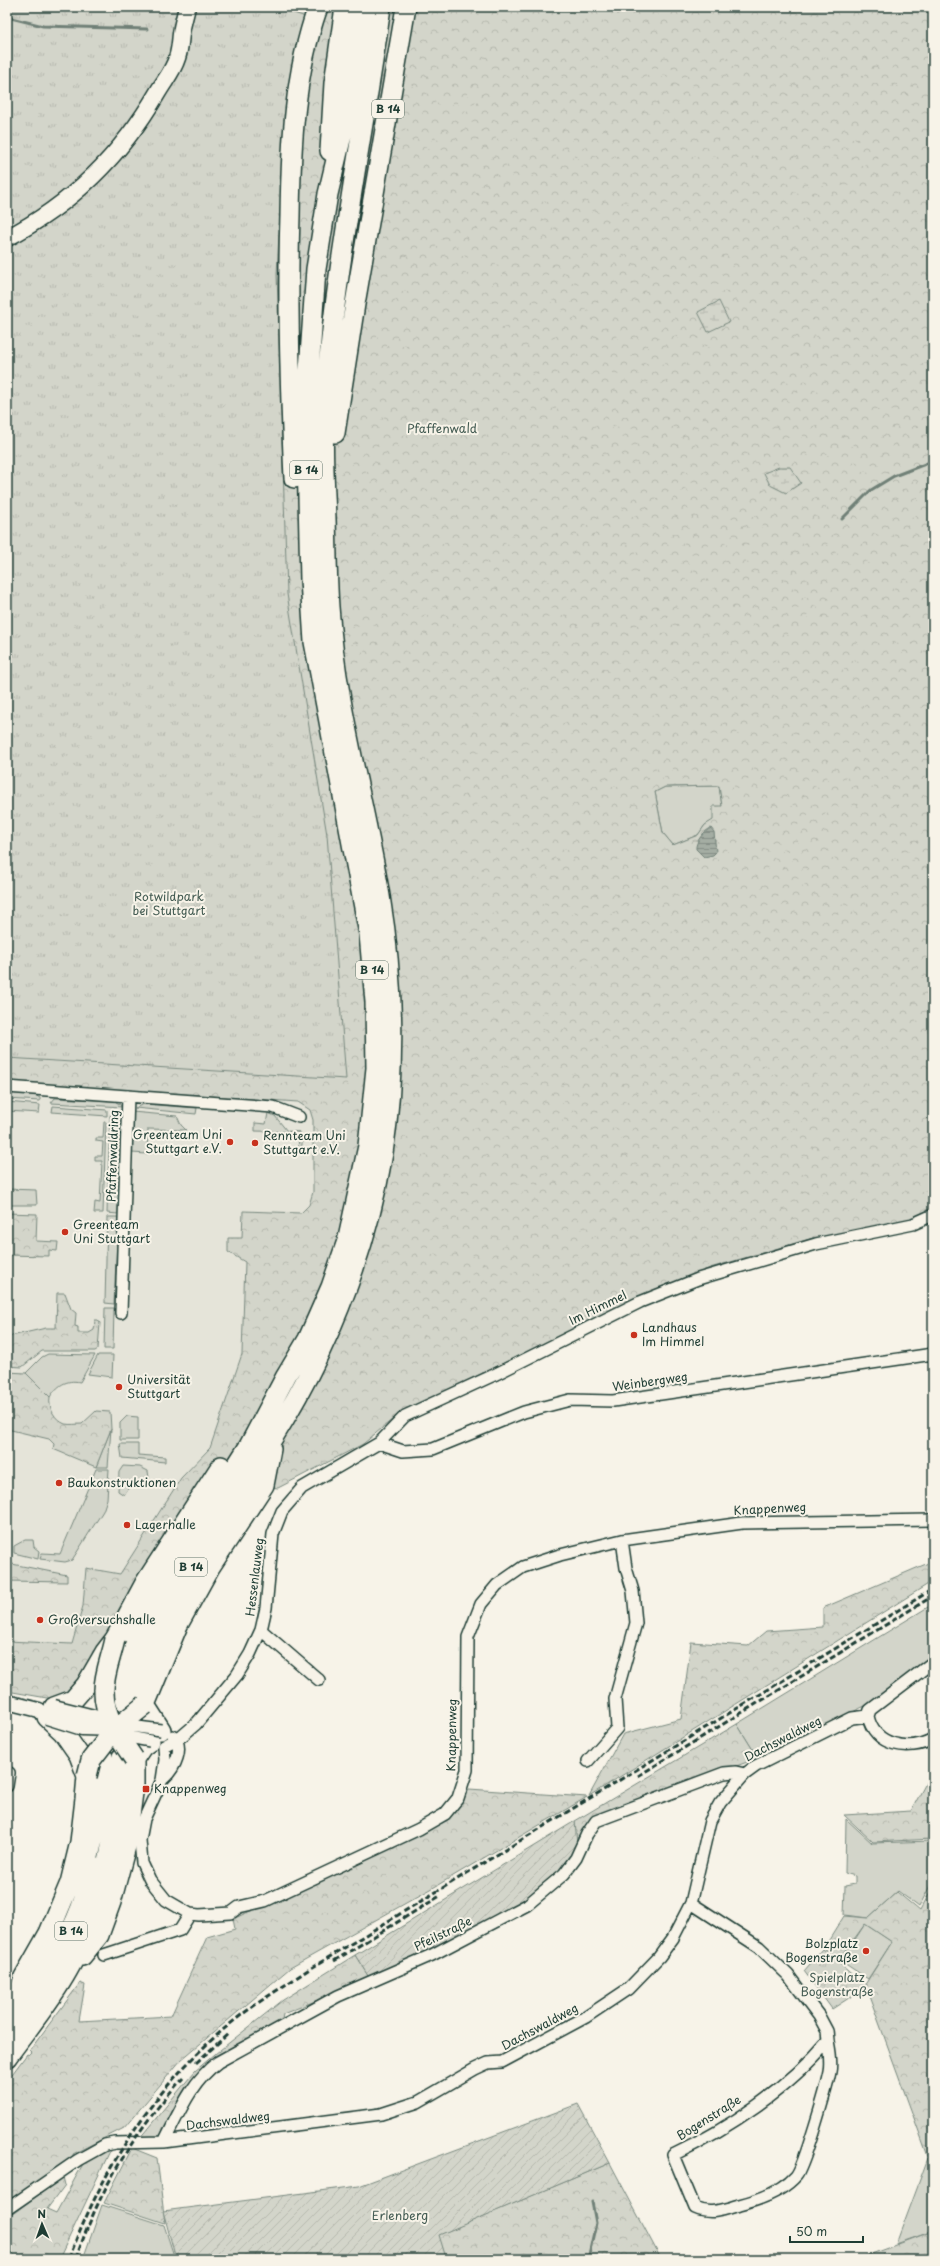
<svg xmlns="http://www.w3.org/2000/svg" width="940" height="2266" font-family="'Playpen Sans',sans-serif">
<defs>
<pattern id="forest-crowns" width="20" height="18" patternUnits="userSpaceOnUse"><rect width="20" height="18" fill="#d3d5ca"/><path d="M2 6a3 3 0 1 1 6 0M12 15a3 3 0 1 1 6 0" fill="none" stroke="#b5b8ae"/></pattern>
<pattern id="wetland-marsh" width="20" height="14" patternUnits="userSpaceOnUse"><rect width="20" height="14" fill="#d3d5ca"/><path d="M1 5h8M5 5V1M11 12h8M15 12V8" fill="none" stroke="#b5b8ae"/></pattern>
<pattern id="park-tufts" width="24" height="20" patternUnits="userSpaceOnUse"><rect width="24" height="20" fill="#d3d5ca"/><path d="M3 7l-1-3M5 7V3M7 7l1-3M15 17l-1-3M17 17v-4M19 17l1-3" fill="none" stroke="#b5b8ae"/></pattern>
<pattern id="garden-furrows" width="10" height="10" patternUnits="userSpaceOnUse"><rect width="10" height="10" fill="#d3d5ca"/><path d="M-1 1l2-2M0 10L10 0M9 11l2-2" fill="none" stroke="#b5b8ae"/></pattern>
<pattern id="water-rules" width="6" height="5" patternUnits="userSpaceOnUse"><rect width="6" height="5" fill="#a4ada3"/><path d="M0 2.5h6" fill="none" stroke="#858e86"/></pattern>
</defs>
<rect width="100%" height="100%" fill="#f7f3e8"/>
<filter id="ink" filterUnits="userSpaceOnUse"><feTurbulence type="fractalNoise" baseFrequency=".025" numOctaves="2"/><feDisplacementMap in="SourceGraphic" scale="8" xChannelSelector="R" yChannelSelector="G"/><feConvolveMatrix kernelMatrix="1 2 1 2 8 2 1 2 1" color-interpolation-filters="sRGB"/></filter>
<g filter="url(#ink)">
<path fill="#e5e4d9" d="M7,1082l291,20 12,8 3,10v72l-4,13 -8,8 -58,-2 -1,27 -14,14 17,10 -3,92 -32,94 -29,30 -61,96 -34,-6 -3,38 -11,38 -65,-3z"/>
<path fill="#d3d5ca" stroke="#79897f" d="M719,786l3,20 -9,15 -8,4 -7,10 -25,10 -10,-12 -8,-41 10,-5z
M7,1093l28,2 5,3v3l-33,-2z
M55,1098l60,3 8,6 -72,-4z
M7,1102l33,3 -1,8 -32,-2z
M144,1104l53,4 -1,6 -61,-6z
M53,1106l54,4v6l-55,-4z
M113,1111h9l-4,103 -11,-1 3,-97z
M132,1112l45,4 4,9 5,5 -38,-1 -1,25 -15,-1z
M268,1113l7,3 12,15 12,1v4h4l-2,16 -3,2 1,-22 -44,-1v-8l11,1z
M104,1122h2l-3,91h-9l1,-11 5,1 2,-42h-7v-5h7l1,-14 -7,-1v-3h7z
M7,1189l29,1 1,15h-30z
M107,1217h11l-4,87 -9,-1z
M105,1308h9l-1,41h-9z
M48,1354l47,1 -15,27c-14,-3 -23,4 -30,15l-24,-24 16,-16z
M98,1355h15l-1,22 -24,-3z
M127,1416l11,1v23h-18v-17z
M111,1429l-3,38h-12z
M120,1444h18v11l27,2v5l-43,-4z
M123,1466l17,1 8,4 1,7 -6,9 -10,-6 -9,14 -6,-4 1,-19z
M96,1469h13l-2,30 -4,12 -31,49 -7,2 -25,-3 2,-6 18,1z
M25,1540h8l1,7 5,4 -1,8 -24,-6v-7z
M933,1604v52l-62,47 -113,55 -21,-34z
M846,1819l26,24 61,-2v39l-14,27 -21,-16 -30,27 -24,-3 1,-29 10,-2v-8l-10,-3z
M865,1924l27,18 -24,37 -27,-18z
M928,2158l5,12v61l-37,13z
M102,2205l62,20 11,34h-92z"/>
<path fill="url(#forest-crowns)" stroke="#79897f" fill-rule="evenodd" d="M257,7h676v1203l-15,11 -105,17 -103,30 -86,37 -224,108 -37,31 -85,44 -73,-9 -124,204 -21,15h-13l-40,-7v-50l65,3 11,-38 3,-38 34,6 61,-96 29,-30 32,-94 3,-92 -17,-10v-14h14l1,-27 58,2 8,-8 4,-13v-72l-3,-10 -12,-8 -291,-20v-836zM719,786l3,20h-9v14l-8,5 -7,10 -25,10 -10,-12 -8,-41 10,-5z
M7,1213l30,1 -1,27 22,1 -1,9 -8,-1v6l-42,-1z
M57,1293h8l6,16 5,4 -1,13 3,1v6h11l5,-3 1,-10h3l2,3 -2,26 -3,2h-53l-20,16 -15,-1v-29l39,-9h10z
M7,1372l19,1 24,24c-2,11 5,23 15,27 5,1 12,0 17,0l14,-13 14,1 1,17 -15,38 -43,-18 1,-5 -5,-5 -42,-10z
M933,1561v20l-344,215 34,-62 58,-15 10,-77 57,4 18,-15 57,-4v-19z
M12,1564l55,11v7l-60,-1v-15z
M737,1724l21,34 -162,60 -20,21 -1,-18z
M933,1770v69l-60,3 -29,-27 67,-4z
M469,1789l118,8 -156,92 -141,79 -109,92 -57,68 -51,26 1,3 -67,45v-121l20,-27 2,1 3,-3 -2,-2 50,-67 5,2 -6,36 92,-5 36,-79 28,-8 -2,-10 215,-99z
M933,1886v284l-67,-183v-4l26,-41 -27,-18 -26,36 -15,-12 20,-32 24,2 29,-26 23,19z
M355,1955l15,24 -87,35 -2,11 -68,38 -52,76h-22l56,-68 20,-17 68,-54z
M109,2146l1,5 -51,108h-52v-41l56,-41 2,8 -18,24 9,4 27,-49 -2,-2z
M132,2148l25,10 8,65 -61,-20z
M610,2163l51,96h-220l5,-1 -8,-23z
M933,2231v28h-75z"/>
<path fill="url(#wetland-marsh)" stroke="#79897f" d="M719,301l10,21 -21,10 -10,-20z
M779,467h11l11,16 -15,10 -16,-8 -6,-12z"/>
<path fill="url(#park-tufts)" stroke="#79897f" d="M7,7h268l31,10 -14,52 -8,61 -7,144 10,320 40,241 19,244 -339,-21z
M823,1949l43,38 -34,22 -28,-38z"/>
<path fill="url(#garden-furrows)" stroke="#79897f" d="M575,1821l2,24 -15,27 -54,40 -138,67 -15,-24z
M578,2104l32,59 -171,72 7,23 -270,1 -13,-48 196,-25z"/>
<path fill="url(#water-rules)" stroke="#6f8077" d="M711,828l3,4 2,20 -3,3 -9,2 -8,-8c-1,-7 8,-18 15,-21z"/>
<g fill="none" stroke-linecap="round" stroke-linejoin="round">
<path stroke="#6f8077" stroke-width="3" d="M7,17l36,9 104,3
M842,519l29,-29 23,-14 39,-15
M569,2259h10
M588,2259l8,-36 -4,-21"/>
<g stroke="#1f3d34" stroke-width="14">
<path id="minor" d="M7,1087l266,20 26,10
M121,1313l7,-217
M379,1443l24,8 30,-2 91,-37 46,-12 43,1 320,-47
M261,1630l58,50
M933,1662l-63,48 -2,6c6,30 41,36 65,23
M164,1746l1,14 -3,20 -18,39 -4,21 2,23 8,17 16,20 24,14 9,1 32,-2 8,-6 26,-6 32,-15 122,-57 26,-15 13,-16 9,-28 1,-133 13,-33 16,-19 26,-18 37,-12 62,-15 120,-17 191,-3
M164,1746l18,-10 14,-12 41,-49 13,-21 11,-24 5,-22 7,-74 9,-23 20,-23 77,-45 26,-27 89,-41 146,-73 58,-23 118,-35 97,-20 20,-9
M588,1761l29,-33 -2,-29 21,-76 -3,-32 -7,-23 -4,-28
M7,1772l2,1 -2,13
M164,1778c11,-10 21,-31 9,-42
M691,1903l68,44 29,28 31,41 8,15 1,10c-39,47 -100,88 -155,114l22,53c15,7 28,2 44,-3 20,-5 43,-13 57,-29 8,-9 31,-89 34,-104 2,-10 0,-21 -2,-31
M104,1955l76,-25 10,-16
M164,2142c15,-29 27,-60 54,-80l120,-66 94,-41 95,-50 37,-31 12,-16 11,-24 9,-13 128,-48 12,-1 9,2
M7,2209l71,-49 27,-15 10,-2 49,-1 217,-28 37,-12 57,-33 13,-6 14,-1 84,-45 42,-28 31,-32 14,-19 18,-35 19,-82 10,-18 25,-29 11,-8 96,-48 16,-2"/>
</g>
<g stroke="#1f3d34" stroke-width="17">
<path id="tertiary" d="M7,1702l32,8 8,7"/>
</g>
<g stroke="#1f3d34" stroke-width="19">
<path id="secondary" d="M7,238c65,-34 115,-84 151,-146 7,-12 15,-21 19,-34 3,-9 3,-16 4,-24 1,-9 4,-18 6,-27"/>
</g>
<g stroke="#1f3d34" stroke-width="22">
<path id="trunk" d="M330,151l4,-68 11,-76
M335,433l20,-129 51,-297
M294,478c-4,-87 -7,-175 -4,-262 1,-71 4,-142 28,-209
M113,1702l13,-43 20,-46 21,-38 82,-129 37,-70 22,-37 23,-52 17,-49 20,-92 8,-78 -1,-66 -6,-68 -55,-292 -4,-62 -4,-165 10,-146 12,-75 20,-85 15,-102
M127,1706c28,-98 91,-180 144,-265 55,-88 95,-186 112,-288 13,-85 11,-172 -3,-257 -16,-96 -44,-191 -51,-289 -2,-29 -2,-59 -3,-88 -1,-33 -4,-66 -2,-98 8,-139 38,-276 57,-414
M54,1707l19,-7 13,-15 19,-33 10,-13 30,-56 76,-117
M161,1730l-16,-25 33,-80 32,-58 54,-82 7,-36
M84,1878l14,-60 5,-61
M82,1956l17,-21 12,-33 15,-56 8,-61v-26l8,-12 8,-6
M13,2011l11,-34 25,-44 21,-50 10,-41 5,-43 2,-23 -8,-21 -16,-23 -16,-15
M7,2029c37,-48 74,-102 86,-163
M7,2057c21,-29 44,-56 61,-87 38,-65 48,-139 54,-213"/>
</g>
<use href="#minor" stroke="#f7f3e8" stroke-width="11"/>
<use href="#tertiary" stroke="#f7f3e8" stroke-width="14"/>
<use href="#secondary" stroke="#f7f3e8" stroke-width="16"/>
<use href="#trunk" stroke="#f7f3e8" stroke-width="19"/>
<path stroke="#1f3d34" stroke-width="3" stroke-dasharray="6 3" stroke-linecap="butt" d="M638,1776l295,-180
M334,1961l106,-65
M196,2063l33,-30
M69,2259c35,-95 90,-180 171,-243 22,-17 46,-31 68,-46l625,-381
M76,2259c22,-67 59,-129 107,-181"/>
<g stroke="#1f3d34" stroke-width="14" stroke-linecap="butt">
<path id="minor-bridge" d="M120,1728l10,-2 31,4
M117,1730l12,7 21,4"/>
</g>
<g stroke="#1f3d34" stroke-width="17" stroke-linecap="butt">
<path id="tertiary-bridge" d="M54,1707l48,12 13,10
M47,1717l35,11 33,1"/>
</g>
<g stroke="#1f3d34" stroke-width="22" stroke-linecap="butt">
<path id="trunk-bridge" d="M115,1639c-3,16 -11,34 -11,51 -1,25 17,50 30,69
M87,1776l4,-16 24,-31 30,-24"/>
</g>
<use href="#minor-bridge" stroke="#f7f3e8" stroke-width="11"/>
<use href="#tertiary-bridge" stroke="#f7f3e8" stroke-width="14"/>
<use href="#trunk-bridge" stroke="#f7f3e8" stroke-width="19"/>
</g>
</g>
<g fill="#c8321e" stroke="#f7f3e8" stroke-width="1.5">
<circle cx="230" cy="1142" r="4"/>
<circle cx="255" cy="1143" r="4"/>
<circle cx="65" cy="1232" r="4"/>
<circle cx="634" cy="1335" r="4"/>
<circle cx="119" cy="1387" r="4"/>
<circle cx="59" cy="1483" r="4"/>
<circle cx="127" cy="1525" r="4"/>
<circle cx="40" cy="1620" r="4"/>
<rect x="142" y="1785" width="8" height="8" rx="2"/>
<circle cx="866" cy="1951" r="4"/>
</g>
<g text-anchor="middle" stroke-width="4" stroke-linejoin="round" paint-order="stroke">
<g fill="#f7f3e8" stroke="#60746a" stroke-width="1">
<rect x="372" y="100" width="32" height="18" rx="3"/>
<rect x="290" y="461" width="32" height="18" rx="3"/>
<rect x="356" y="961" width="32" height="18" rx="3"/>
<rect x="175" y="1558" width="32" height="18" rx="3"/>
<rect x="55" y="1922" width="32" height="18" rx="3"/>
</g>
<g font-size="11" font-weight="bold" fill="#1f3d34">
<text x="388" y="113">B 14</text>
<text x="306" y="474">B 14</text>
<text x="372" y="974">B 14</text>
<text x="191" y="1571">B 14</text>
<text x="71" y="1935">B 14</text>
</g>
<g font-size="12" fill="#435b52" stroke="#f7f3e8">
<text x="442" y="433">Pfaffenwald</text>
<text x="169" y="901">Rotwildpark<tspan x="169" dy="14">bei Stuttgart</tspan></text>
<text x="837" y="1982">Spielplatz<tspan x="837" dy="14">Bogenstraße</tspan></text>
<text x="400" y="2220">Erlenberg</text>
</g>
<g font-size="12" fill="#1f3d34" stroke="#f7f3e8" text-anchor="start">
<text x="222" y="1139" text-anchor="end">Greenteam Uni<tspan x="222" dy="14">Stuttgart e.V.</tspan></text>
<text x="263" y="1140">Rennteam Uni<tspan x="263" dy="14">Stuttgart e.V.</tspan></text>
<text x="73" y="1229">Greenteam<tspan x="73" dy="14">Uni Stuttgart</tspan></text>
<text x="642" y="1332">Landhaus<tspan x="642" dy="14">Im Himmel</tspan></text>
<text x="127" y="1384">Universität<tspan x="127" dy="14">Stuttgart</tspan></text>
<text x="67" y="1487">Baukonstruktionen</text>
<text x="135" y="1529">Lagerhalle</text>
<text x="48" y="1624">Großversuchshalle</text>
<text x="154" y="1793">Knappenweg</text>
<text x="858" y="1948" text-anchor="end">Bolzplatz<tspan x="858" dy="14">Bogenstraße</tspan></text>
</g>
<g font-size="12" fill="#1f3d34" stroke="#f7f3e8">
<text transform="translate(113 1156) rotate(-88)" y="4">Pfaffenwaldring</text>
<text transform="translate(598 1308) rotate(-26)" y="4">Im Himmel</text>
<text transform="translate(650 1382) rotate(-8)" y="4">Weinbergweg</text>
<text transform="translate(770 1509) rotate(-3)" y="4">Knappenweg</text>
<text transform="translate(255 1577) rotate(-83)" y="4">Hessenlauweg</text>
<text transform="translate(452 1735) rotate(-89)" y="4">Knappenweg</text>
<text transform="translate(783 1739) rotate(-27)" y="4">Dachswaldweg</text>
<text transform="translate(443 1934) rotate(-26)" y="4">Pfeilstraße</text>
<text transform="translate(540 2027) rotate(-28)" y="4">Dachswaldweg</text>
<text transform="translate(709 2118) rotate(-32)" y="4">Bogenstraße</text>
<text transform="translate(228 2121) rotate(-7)" y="4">Dachswaldweg</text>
</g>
</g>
<rect width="940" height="2266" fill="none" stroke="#f7f3e8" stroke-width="24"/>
<rect x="12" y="12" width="916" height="2242" fill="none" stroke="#1f3d34" stroke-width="1.5" filter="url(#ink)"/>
<g transform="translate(42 2224) rotate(358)" stroke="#f7f3e8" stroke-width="3" paint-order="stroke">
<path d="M0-3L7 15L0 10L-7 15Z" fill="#1f3d34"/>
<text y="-6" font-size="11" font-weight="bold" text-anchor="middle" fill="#1f3d34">N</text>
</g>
<path d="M790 2236v6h73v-6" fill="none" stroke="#1f3d34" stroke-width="2"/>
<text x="796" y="2236" font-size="12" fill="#1f3d34" stroke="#f7f3e8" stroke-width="3" paint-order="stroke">50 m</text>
</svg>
